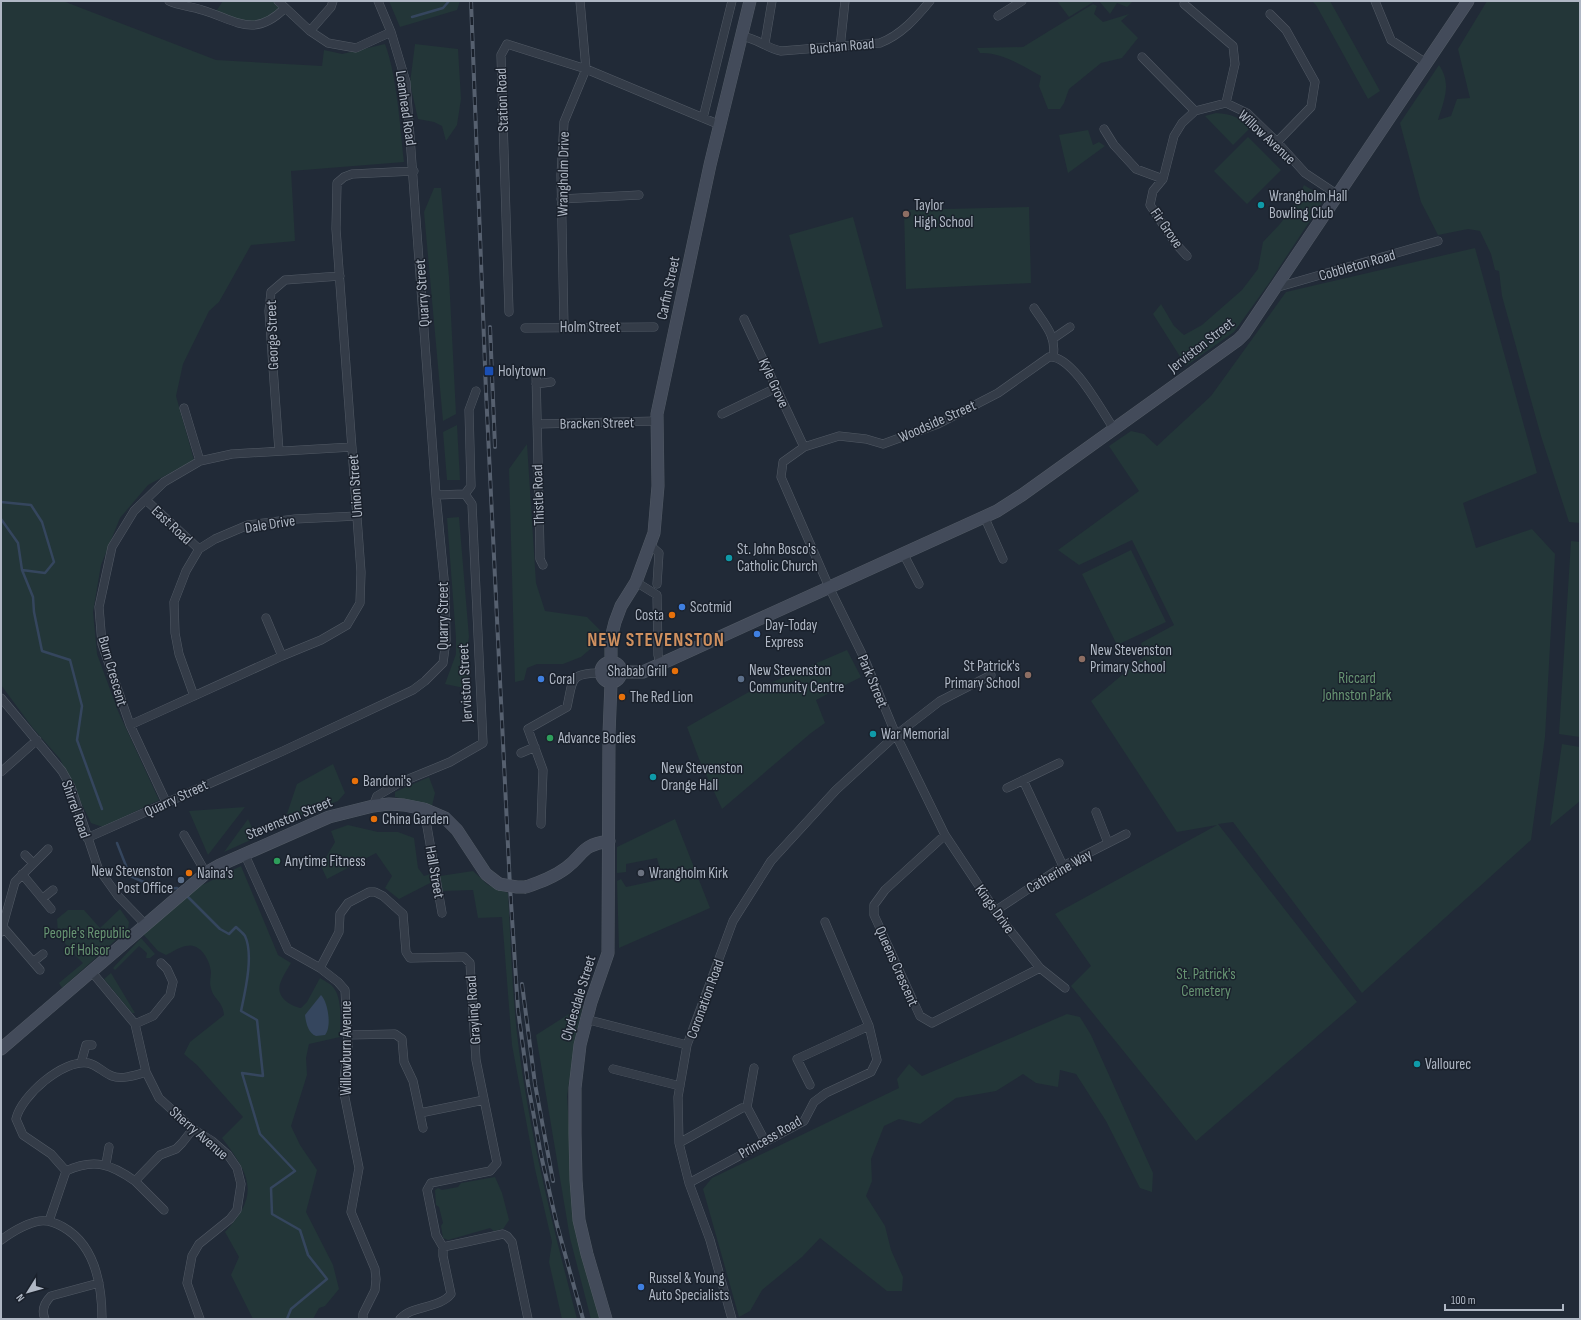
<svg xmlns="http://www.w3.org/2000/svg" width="1581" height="1320" font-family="'Sofia Sans Condensed',sans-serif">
<rect width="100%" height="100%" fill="#212a37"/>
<path fill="#233638" d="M1,1h62l153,59 106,6 2,-16 18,4 43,-10c12,32 15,83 19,118l-113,9 4,70 -44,4 -32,57 -10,9 -26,53 -7,32 18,64 -46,25 -28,33 -19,47 -8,47 4,42 21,57 41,89 -56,27 -12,-4 -31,-64 -28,-32 -31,-42z
M223,1h53l6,6 -14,12 -21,4 -32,-10z
M389,1h71l-3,9 -57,17z
M1057,1h38l-26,16z
M1099,1h34l-6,6 -10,-4 -7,11z
M1312,1h18l50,90 -12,8 -52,-94z
M1487,1h93v522l-11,-1 -28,-86 -39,-140 -3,-25 -4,-1 -4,-16 -11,-23 -12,-2 -30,6 -17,-33 -21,-79 39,-58c13,19 5,35 -1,55l13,-4 6,-17 13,-1 -12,-49z
M1093,4l4,2 -3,8 9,8 26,-8 -8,7 17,17 -16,20 -21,5 -32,26 -5,14 -4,6h-12l-9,-23 2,-10c-18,-10 -40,-24 -61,-23l-3,-5 46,-1z
M415,44l43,5 3,50 -4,26 -11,16 -4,-15 -8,-4 -16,-3 -8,-36z
M1216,113c15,1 24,4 34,15l-17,17 -28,-29z
M1088,130l5,15 6,-3 6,4 -37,27 -9,-38z
M1248,137l33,33 -34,34 -33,-33z
M1304,185l18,11 1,5 -56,85 -33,46 -48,34 -33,-52 8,-10 13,22 10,9 18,-10 40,-35 16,-21 5,-27 17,-18 16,-22z
M434,188h7l8,89 7,137 -13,7 -19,-209z
M1029,207l2,76 -125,6 -2,-79z
M853,217l30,110 -64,17 -30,-109z
M1475,248l62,225 -74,30 13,45 56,-19 23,25 -10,183 -14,103 -169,153 -129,-171 -15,2 139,178 -161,139 -125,-155 20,-20 -36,-52 162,-89 -40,7 -86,-131 55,-46 -5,-12 33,-18 -42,-85 -53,25 -21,-15 81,-59 -30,-45 22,-15 13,3 13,12 54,-50 75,-104z
M457,425l3,55h-13l-4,-48z
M527,444l9,139 9,28 42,6 13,13 -5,15 -14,12 -18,7h-26l-10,4 -3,12 -9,2 -6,-213z
M459,517l10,120 -2,10 2,42 -24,-5 11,-30v-16l-9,-120z
M1571,541l9,1v195l-21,-3z
M1131,550l35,72 -49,23 -35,-71z
M847,650l14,27 -45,23 9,23 -14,10 -89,76 -23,-50 -12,-32 60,-34z
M1562,744l18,3v54l-30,25z
M333,764l12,29 -7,8 -41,16 -10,-3 10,-30z
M429,777l6,16 -3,13 -37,-9v-5z
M245,807l-37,48 -19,-44z
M248,819l6,13 1,6 -31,14z
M675,819l35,89 -91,40 -2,-67 4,-2 5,8 37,-8 -6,-21 -31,6v8l-9,1v-26z
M348,825l30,7h20l16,6 4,30 6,8 7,-2 1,8 -33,17 -14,-11 7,-12 -16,-23 -49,26 -6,-13 14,-24 -4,-11z
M241,866l37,89 13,8c-4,7 -9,14 -11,21 -4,13 10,22 21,24l6,-6 13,-24c4,3 10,5 13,9 10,12 7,35 7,50l-31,7 -3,14 1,17 -16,51 9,19 17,25 -11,42 27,53 6,24 -14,17 -6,2 -6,11h-60l-22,-44 8,-18 -14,-25c35,-37 26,-56 -3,-94l21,-21 -46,-52 -13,-11 6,-12 34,-27c-1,-14 -11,-16 -13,-27 -2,-5 0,-11 0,-16 -1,-12 -11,-30 -25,-26 -7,1 -13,6 -20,9l-8,-4 -15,-17 51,-45z
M473,871l15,14 20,8c3,52 4,105 11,157 12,91 35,180 58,269h-15l-13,-57 3,-20 -17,-73 -23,-124 -10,-128 -24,1 -5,-28 -30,1 -3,-15z
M120,909l9,13 -1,7 -66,59 -3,-5 24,-20 -14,-14 -11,-16 -1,-14 11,-9h16l16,18z
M141,938l14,16 -5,4h-4l1,-5 -8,-7 -24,24 -2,-2z
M111,973l24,40h-3l-28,-34z
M583,1005l-7,30 -9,61 9,138 25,85h-10l-21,-81 -34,-203z
M1067,1014l13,3 11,18 62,138 -1,19 -12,-4 -34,-67 -30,-47 -16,-4 -2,17 -22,-4 -13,-9 -27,17 -40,7 -36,26 -21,-5 -15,7 -13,33 1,22 -6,15 19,30 6,24 12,27 -1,14h-15l-67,-53 -18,19 -40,33 -12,21 -11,6 -36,-128 9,-11 187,-90 -2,-9 12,-15 13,12z
M495,1177l7,16 7,27 -6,9 -9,2 -4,-3 -42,12 -5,-2 -2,-12 2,-3 -4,-16 -3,-2 -1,-15 3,-2 4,2 16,-3 3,-4z"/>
<path fill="#35465e" d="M321,995c7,7 11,32 4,40l-9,1c-8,-3 -10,-13 -11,-21z"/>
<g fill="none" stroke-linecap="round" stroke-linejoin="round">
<path stroke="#35465e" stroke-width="2.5" d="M412,17l31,-9 6,-7
M1,502l30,3 11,17 12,40 -9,11 -23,-3 11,27 1,15 8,39 28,9 12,46 -5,34 25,69
M1,519l17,24 4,27
M117,843l13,33 30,13 17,-1 3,2
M186,895l34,34 9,5 7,-7c3,3 7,6 9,9 9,19 0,56 -4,75l16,9 6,56 -21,-3 18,61 35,37 -24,17 1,26 28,16 8,25 19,24 -36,30 -4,10"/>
<g stroke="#525a65" stroke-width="9">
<path id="street" d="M169,1c10,5 22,5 33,9 34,10 52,29 83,-2
M278,1l32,30 18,12 28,5 35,-16
M1375,1l16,39 35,23
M1184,4l49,42 2,18 -9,39
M1270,14l16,16 29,52 -4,25 -34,35
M998,16l24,-15
M310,31l21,-24 2,-6
M741,36c18,3 25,12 40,15l99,-8c21,-8 36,-25 50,-42
M765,43l7,-42
M840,48l5,-47
M1142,57l53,54
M703,118l29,-117
M1104,129l10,16 22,24 27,10
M561,199l78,-4
M1187,256l-11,-12 -26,-39 3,-14 10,-12 11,-43 8,-13 13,-12 31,-8 21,10 30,29 28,31 33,22
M1275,288l163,-47
M1034,308c11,17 23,28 19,49
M509,312l-8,-257 6,-11 79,25 134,56
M744,319l60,128
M564,327l-3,-152 3,-53 22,-53 -6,-68
M525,328l129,-1
M1054,338l16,-11
M536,373l4,179v7l3,6
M536,384l15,-2
M184,408l16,53
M722,414l54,-26
M537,424l120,-3
M279,451l-10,-140 2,-19 14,-12 55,-4
M436,495l29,-1
M146,500l53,49
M984,516l19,43
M650,545l9,8 -2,31
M903,553l16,31
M636,582l21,13 1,60 2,9
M266,618l16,38
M194,696l-15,-42 -4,-21 -1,-31 12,-31 13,-22 16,-10 33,-14 47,-6 62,-3
M1,698l61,73 9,16 27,81 20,28 27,28
M130,725l152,-69 39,-16 26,-15 13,-22 1,-31 -25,-343 1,-46 7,-6 8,-3 62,-3
M521,753l14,-6
M1,772l36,-32
M1023,780l40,86
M1007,788l52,-25
M166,802l-36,-77 -28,-81 -3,-37 13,-60 22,-36 30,-29 36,-21 32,-7 120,-7
M373,806l4,-10 22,-13 51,-21 33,-19 -11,-239 -7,-10 6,-8 -2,-76 7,-19
M424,809l18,104
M1096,812l12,31
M541,824l2,-54 -15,-41 39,-22c6,-27 2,-34 33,-34
M184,835l22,38
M945,835l-60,55 -11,15v10l46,101 12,7 108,-55
M87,838l196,-87 130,-61 12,-9 18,-18 3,-23 -1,-51 -9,-94 -30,-413 -15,-50 -13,-31
M244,853l44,97 32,18 18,14 7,8 3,56 -5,42 16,80 -8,44 24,57 1,10 -1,11 -12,24v5
M25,855l8,8
M22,874l29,35
M43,898l10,-8
M995,911l68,-45 63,-32
M3,927l37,43
M1,932l14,-50 33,-33
M33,962l10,-8
M320,968l19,-36 1,-18 8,-11 21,-11h6l8,4 20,18 3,38 4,6 50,-1h4l6,6 6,97 21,103 -7,8 -59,12 -4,7 9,45 7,12v9l8,38c-12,15 -39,11 -51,25
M91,971l44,53 11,48 13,26 34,31 19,12 16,14 9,13 4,16 -4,26 -7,9 -31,25 -7,12 -5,27 13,36
M1065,988l-25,-20 -39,-49 -56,-84 -49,-100 -31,-75 -36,-73 -48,-110 2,-15 21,-15 35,-11 27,3 17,5 55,-20 60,-31 51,-36c23,-3 53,55 65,72
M585,1019l102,26
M135,1024l18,-8 17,-21 3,-13 -6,-13 -6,-6
M348,1035l47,-1 7,5 2,23 9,19 10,47
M81,1063l5,-18h6
M613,1069l67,17
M810,1085l-13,-26 72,-33
M747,1107l7,-39
M420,1113l64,-13
M679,1143l63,-35 5,-1 18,34
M106,1164l3,-17
M66,1171l-15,-17 -28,-19 -7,-16c5,-23 47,-60 72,-56 9,2 16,10 24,13 10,4 24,-1 34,-4
M135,1181l29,29
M689,1183l115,-62 10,-19 12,-9 45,-21 6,-12 -8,-34 -44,-104
M49,1221l17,-50c28,-13 45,-7 69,10l25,-26 16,-6 6,-6 11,-14
M1,1240c11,-8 26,-17 39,-19 8,-1 16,2 23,6 32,18 39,58 39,92
M443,1247l60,-13 4,2 5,6 16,77
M45,1319c-4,-9 -1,-16 6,-23l48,-13
M732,1319l-22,-79 -21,-57 -10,-40 -1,-46 9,-52 46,-124 38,-60 65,-71 60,-55 44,-34 51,-26"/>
</g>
<g stroke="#525a65" stroke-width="13">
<path id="secondary" d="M601 672a10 10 0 1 1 20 0a10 10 0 1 1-20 0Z
M611,662v-24l4,-16 6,-16 15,-24 18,-49 4,-47 -1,-72 53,-249 40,-164
M621,672h22l354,-161 25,-16 216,-155 6,-6 224,-333
M526,887c14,-5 28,-10 40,-19 20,-15 13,-22 43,-27
M1,1049l205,-176 14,-8 109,-48 44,-11 16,-2 15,1 20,4 21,9 12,12 29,44 13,10
M606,1319l-19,-65 -8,-34 -3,-40 -1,-46v-46l5,-43 11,-43 17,-49 1,-219 2,-51"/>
</g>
<use href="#street" stroke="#343c48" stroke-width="8"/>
<use href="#secondary" stroke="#434b5a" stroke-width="12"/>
<g stroke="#56606f" stroke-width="4">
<path id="rail" d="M471,1l15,391 24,495 8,123 10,74 13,71 16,70 26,94
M490,327l5,120
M522,984l13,100 18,97"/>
</g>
<use href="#rail" stroke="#1a212c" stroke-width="2.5" stroke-dasharray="8" stroke-linecap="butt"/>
<g stroke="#525a65" stroke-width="13" stroke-linecap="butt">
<path id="secondary-bridge" d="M499,884l18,3h9"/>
</g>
<use href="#secondary-bridge" stroke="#434b5a" stroke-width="12"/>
</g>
<g fill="#0f9aa8" stroke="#1a212c" stroke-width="1.5">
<circle cx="1261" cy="205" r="4"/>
<circle cx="729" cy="558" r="4"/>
<circle cx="873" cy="734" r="4"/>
<circle cx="653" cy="777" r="4"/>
<circle cx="1417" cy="1064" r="4"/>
</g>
<g fill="#8d6e63" stroke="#1a212c" stroke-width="1.5">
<circle cx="906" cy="214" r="4"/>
<circle cx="1082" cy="659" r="4"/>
<circle cx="1028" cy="675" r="4"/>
</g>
<rect fill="#1a4fb4" stroke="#1a212c" stroke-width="1.5" x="484" y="366" width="10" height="10" rx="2"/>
<g fill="#3f7fe0" stroke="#1a212c" stroke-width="1.5">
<circle cx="682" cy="607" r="4"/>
<circle cx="757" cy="634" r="4"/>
<circle cx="541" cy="679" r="4"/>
<circle cx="641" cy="1287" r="4"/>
</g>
<g fill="#e8710a" stroke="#1a212c" stroke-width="1.5">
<circle cx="672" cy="615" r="4"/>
<circle cx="675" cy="671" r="4"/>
<circle cx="622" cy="697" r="4"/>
<circle cx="355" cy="781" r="4"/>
<circle cx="374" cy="819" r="4"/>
<circle cx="189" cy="873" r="4"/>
</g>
<g fill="#5c6f8a" stroke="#1a212c" stroke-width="1.5">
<circle cx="741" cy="679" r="4"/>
<circle cx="181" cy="880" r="4"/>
</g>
<g fill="#2e9e5b" stroke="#1a212c" stroke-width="1.5">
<circle cx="550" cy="738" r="4"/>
<circle cx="277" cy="861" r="4"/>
</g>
<circle fill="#6b7280" stroke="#1a212c" stroke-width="1.5" cx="641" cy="873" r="4"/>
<g text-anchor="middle" stroke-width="3" stroke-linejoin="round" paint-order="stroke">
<g font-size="15" fill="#afb7c4" stroke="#1a212c">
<text transform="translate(842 46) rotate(-5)" y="5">Buchan Road</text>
<text transform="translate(502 100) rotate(-92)" y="5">Station Road</text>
<text transform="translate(406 108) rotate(82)" y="5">Loanhead Road</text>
<text transform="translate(1267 137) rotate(43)" y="5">Willow Avenue</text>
<text transform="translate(563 174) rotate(-89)" y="5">Wrangholm Drive</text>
<text transform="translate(1167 228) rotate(55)" y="5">Fir Grove</text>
<text transform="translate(1357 265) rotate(-16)" y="5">Cobbleton Road</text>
<text transform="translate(668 288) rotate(-78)" y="5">Carfin Street</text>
<text transform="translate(422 293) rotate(-94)" y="5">Quarry Street</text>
<text x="590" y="332">Holm Street</text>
<text transform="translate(272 335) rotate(-92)" y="5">George Street</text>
<text transform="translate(1201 345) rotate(-38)" y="5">Jerviston Street</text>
<text transform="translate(774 383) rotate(65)" y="5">Kyle Grove</text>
<text transform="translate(937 421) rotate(-24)" y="5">Woodside Street</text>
<text transform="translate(597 423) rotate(-1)" y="5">Bracken Street</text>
<text transform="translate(355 486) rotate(-94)" y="5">Union Street</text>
<text transform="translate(538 495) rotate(-92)" y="5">Thistle Road</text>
<text transform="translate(270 524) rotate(-9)" y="5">Dale Drive</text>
<text transform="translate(172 525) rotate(43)" y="5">East Road</text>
<text transform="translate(443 616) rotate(-90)" y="5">Quarry Street</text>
<text transform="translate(113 671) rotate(74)" y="5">Burn Crescent</text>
<text transform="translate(873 681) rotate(67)" y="5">Park Street</text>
<text transform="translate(465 683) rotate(-93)" y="5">Jerviston Street</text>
<text transform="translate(176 798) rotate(-25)" y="5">Quarry Street</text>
<text transform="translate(76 809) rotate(71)" y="5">Shirrel Road</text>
<text transform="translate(289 818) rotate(-22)" y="5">Stevenston Street</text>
<text transform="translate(1059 871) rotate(-30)" y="5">Catherine Way</text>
<text transform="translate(435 872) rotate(80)" y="5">Hall Street</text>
<text transform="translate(995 909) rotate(54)" y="5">Kings Drive</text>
<text transform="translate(897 966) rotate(66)" y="5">Queens Crescent</text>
<text transform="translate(578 998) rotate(-73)" y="5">Clydesdale Street</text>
<text transform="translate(705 999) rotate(-70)" y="5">Coronation Road</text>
<text transform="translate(473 1010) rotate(-94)" y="5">Grayling Road</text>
<text transform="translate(346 1048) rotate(-90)" y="5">Willowburn Avenue</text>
<text transform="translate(199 1133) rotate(41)" y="5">Sherry Avenue</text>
<text transform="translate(770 1137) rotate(-30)" y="5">Princess Road</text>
</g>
<g font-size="15" fill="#afb7c4" stroke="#1a212c" text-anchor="start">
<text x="1269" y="201">Wrangholm Hall<tspan x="1269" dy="17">Bowling Club</tspan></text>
<text x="914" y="210">Taylor<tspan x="914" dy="17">High School</tspan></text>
<text x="498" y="376">Holytown</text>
<text x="737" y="554">St. John Bosco's<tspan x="737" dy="17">Catholic Church</tspan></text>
<text x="690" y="612">Scotmid</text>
<text x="664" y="620" text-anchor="end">Costa</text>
<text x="765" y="630">Day-Today<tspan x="765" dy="17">Express</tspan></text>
<text x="1090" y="655">New Stevenston<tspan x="1090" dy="17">Primary School</tspan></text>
<text x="1020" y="671" text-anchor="end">St Patrick's<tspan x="1020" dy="17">Primary School</tspan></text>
<text x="749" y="675">New Stevenston<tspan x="749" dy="17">Community Centre</tspan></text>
<text x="667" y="676" text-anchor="end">Shabab Grill</text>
<text x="549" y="684">Coral</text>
<text x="630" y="702">The Red Lion</text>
<text x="881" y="739">War Memorial</text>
<text x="558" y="743">Advance Bodies</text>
<text x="661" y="773">New Stevenston<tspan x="661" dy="17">Orange Hall</tspan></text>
<text x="363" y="786">Bandoni's</text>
<text x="382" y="824">China Garden</text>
<text x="285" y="866">Anytime Fitness</text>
<text x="173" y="876" text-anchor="end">New Stevenston<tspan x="173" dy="17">Post Office</tspan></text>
<text x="197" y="878">Naina's</text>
<text x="649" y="878">Wrangholm Kirk</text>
<text x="1425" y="1069">Vallourec</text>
<text x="649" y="1283">Russel &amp; Young<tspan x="649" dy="17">Auto Specialists</tspan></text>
</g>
<g font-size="15" fill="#679472" stroke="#1a212c">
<text x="1357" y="683">Riccard<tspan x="1357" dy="17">Johnston Park</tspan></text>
<text x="87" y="938">People's Republic<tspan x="87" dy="17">of Holsor</tspan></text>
<text x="1206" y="979">St. Patrick's<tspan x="1206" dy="17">Cemetery</tspan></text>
</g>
<g font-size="19" font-weight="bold" letter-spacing="1" fill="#cf905f" stroke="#1a212c">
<text x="656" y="646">NEW STEVENSTON</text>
</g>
</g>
<rect width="1581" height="1320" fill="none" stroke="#afb7c4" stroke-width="4"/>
<g transform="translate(28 1292) rotate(233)" stroke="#1a212c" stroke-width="3" paint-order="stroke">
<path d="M0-3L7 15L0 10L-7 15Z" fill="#afb7c4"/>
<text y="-6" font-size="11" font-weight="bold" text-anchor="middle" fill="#afb7c4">N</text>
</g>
<path d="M1445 1304v6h118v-6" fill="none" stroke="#afb7c4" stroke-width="2"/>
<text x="1451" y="1304" font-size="12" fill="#afb7c4" stroke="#1a212c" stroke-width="3" paint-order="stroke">100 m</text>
</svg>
